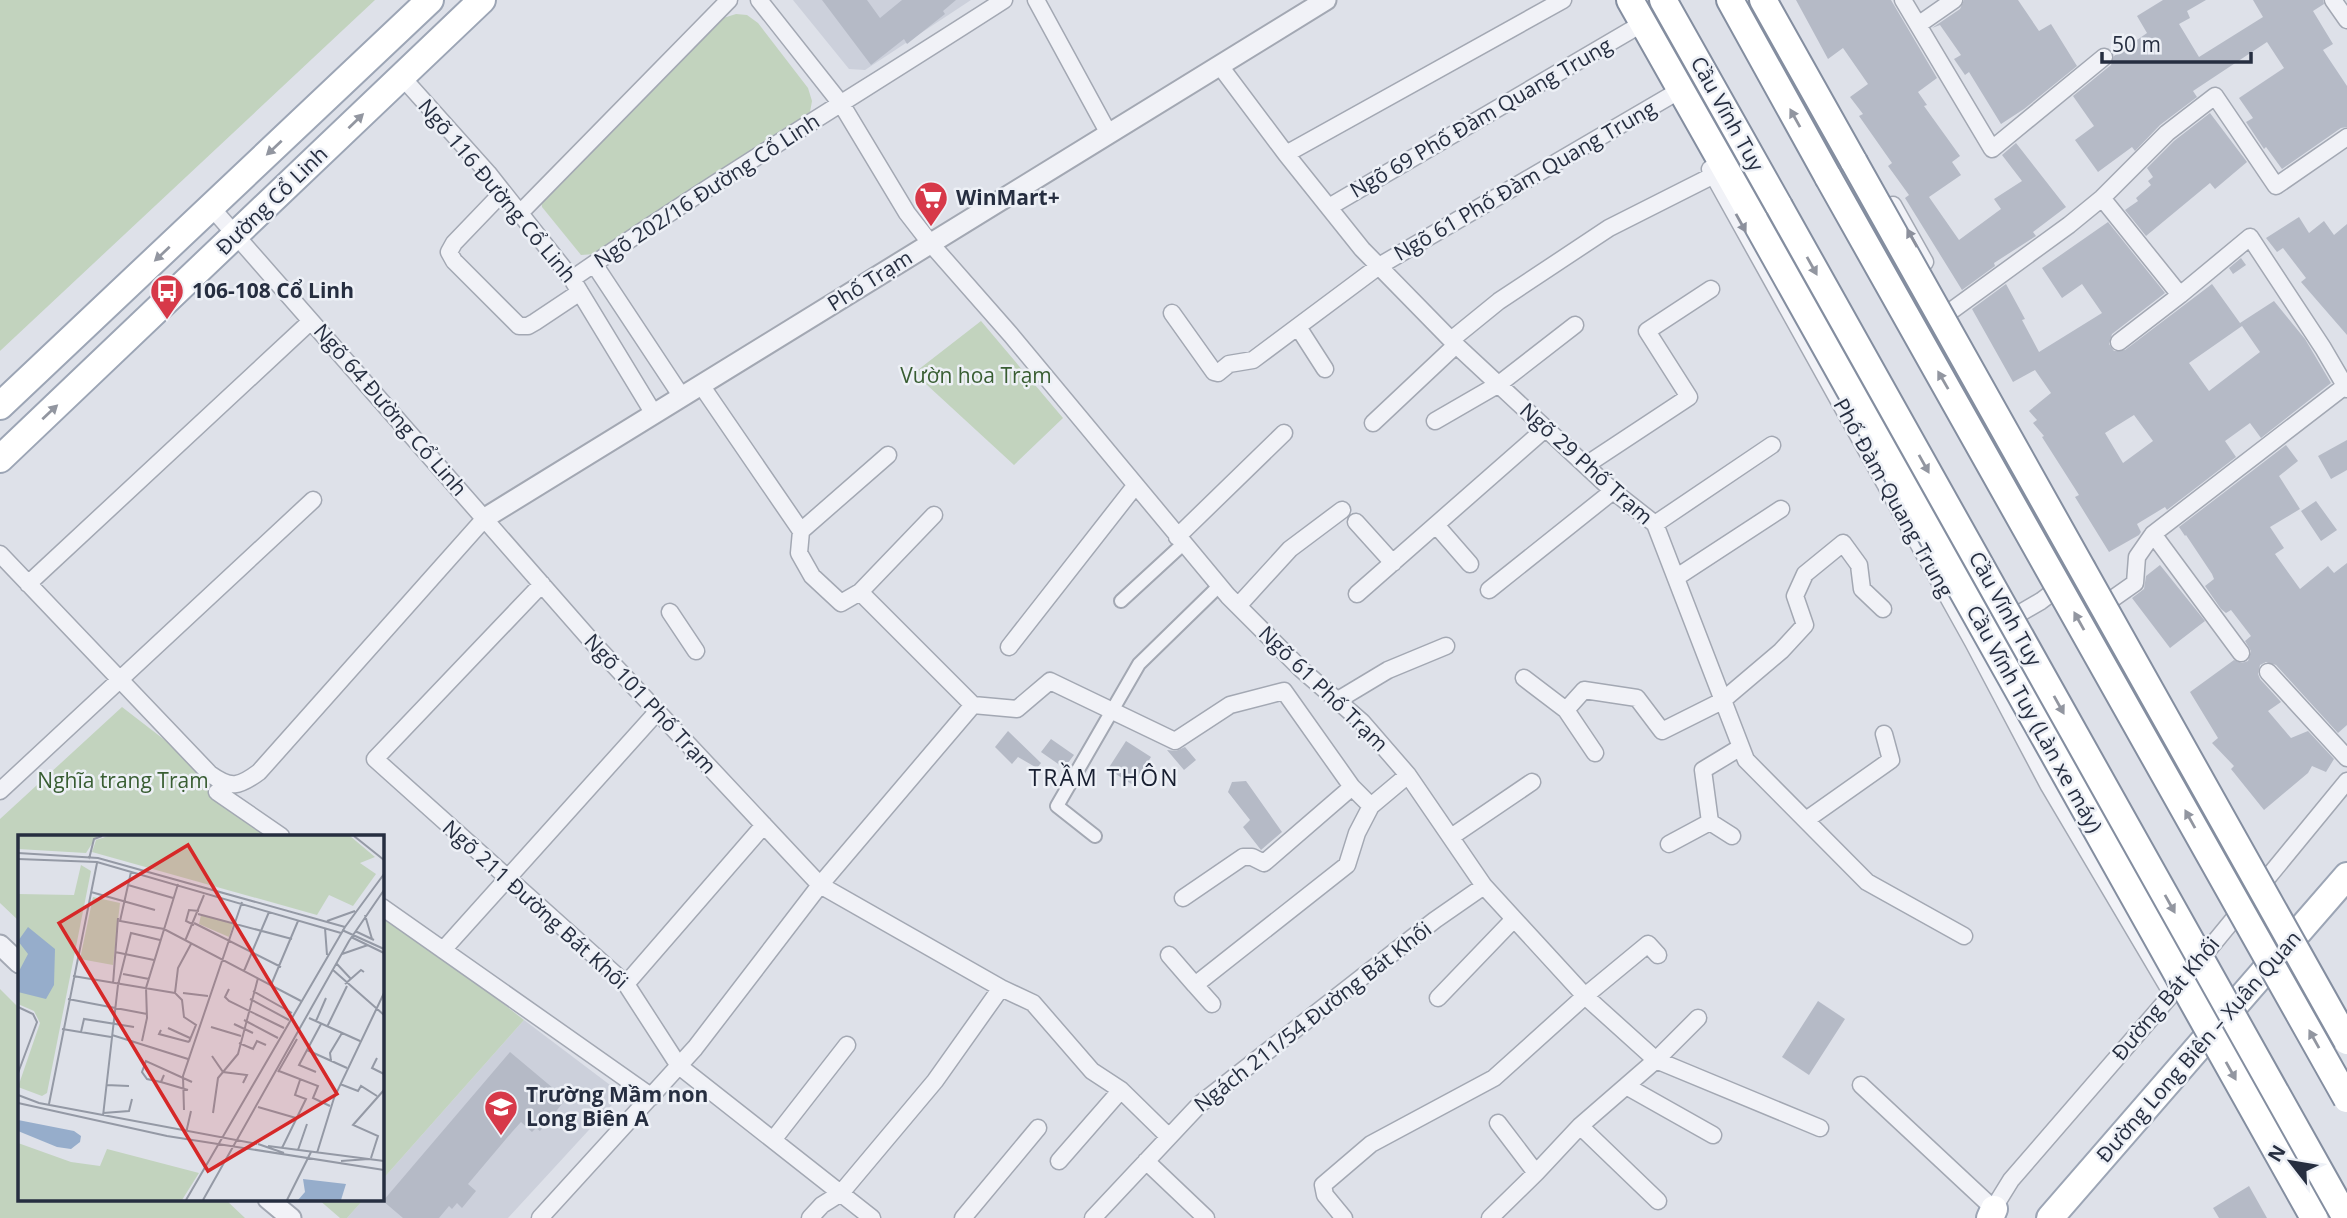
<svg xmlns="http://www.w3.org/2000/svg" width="2347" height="1218" font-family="'Open Sans',sans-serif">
<rect width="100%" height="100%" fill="#dee1e9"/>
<path fill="#ccd0db" d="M793,0h178l-106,70 -16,-1z
M524,1020l98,74 -114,124h-161l17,-19h18v-19z"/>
<path fill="#c2d3be" d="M0,0h375l-375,351z
M736,14l11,1 11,8 50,65 4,13 -2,11 -215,142 -14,1 -39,-48 -1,-7 176,-180z
M981,321l82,97 -49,47 -100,-92z
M122,707l167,129h-270v85l-19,-18v-84z
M382,909l142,111 -142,160z
M0,989l19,19v191h206l20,19h-245z
M318,1199h46l-17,19h-7z"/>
<path fill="#b5bac6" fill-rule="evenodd" d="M822,0h45l13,18 22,-18h54l-13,11 2,3 -38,30 -3,-5 -33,26z
M1796,0h95l46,78 -19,14 9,13 -3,1 36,50 -8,6 9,13 -32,22 30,43 42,-31 -7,-10 28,-18 -20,-26 14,-12 50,64 -33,25 3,4 -42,27 1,3 -33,24 -57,-92 4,-3 -21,-29 4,-3 -33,-47 4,-2 -13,-17 18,-13 -25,-36 -15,11z
M1964,0h54l21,31 12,-7 26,42 -53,43 -23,15 -32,-52 -4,3 -11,-16 7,-4 -21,-30 -8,3 28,-19z
M2163,0h43l-19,11 3,7 -11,6 20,33 64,-40 -10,-17h70l1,4 -11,7 20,33 -10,6 24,36v41l-6,1 -59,41 -16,-22 -2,2 -18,-27 7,-4 -14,-20 45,-30 -17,-26 -74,49 4,6 -37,28 -25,26 -3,-4 -34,25 -23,-32 19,-14 -21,-30 38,-31 3,-9 33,-23 -10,-17z
M2210,113l37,49 -32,27 -5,-6 -64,53 -21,-26 13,-9 -2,-3 15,-13 -3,-4 5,-4 -6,-9 27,-27z
M2299,217l10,16 15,-12 10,14 13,-11v111l-46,-53 5,-4 -23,-30 -6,4 -11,-14z
M2108,222l57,71 -53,41 -3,10 5,7 11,-1 87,-66 28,39 34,-22 31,38 26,44 -70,55 -11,-15 -25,18 11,16 -69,53 -2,-3 -28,17 4,8 -2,3 -30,17 -34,-55 4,-2 -37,-58 2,-1 -11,-13 4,-3 -8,-9 22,-18 -16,-23 -22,12 -41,-73 34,-25 19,35 -3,1 17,32 63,-39 -20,-29 -20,14 -20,-30zM2242,326l18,26 -51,39 -20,-28zM2134,415l19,26 -30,22 -18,-30z
M2241,258l5,7 -13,9 -4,-6z
M2347,440v30l-16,9 -13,-23z
M2286,445l12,16 -19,15 21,33 -30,18 14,21 -9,6 25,35 28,-23 6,7 13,-10v162l-9,8 -62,-68 -10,-3 -6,3 -2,9 2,5 21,23 -13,9 23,27 17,-7 26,28 -8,13 -14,-6 -4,7 -44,37 -33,-41 3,-3 -22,-23 6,-5 -28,-46 44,-32 8,3 6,-2 3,-10 -6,-10 6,-5 -20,-26 -5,3 -5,-4 -16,-23 9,-7 -2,-5 -26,-39 -1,1 -6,-9z
M2316,501l21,29 -16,11 -20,-30z
M2160,565l45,56 -35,27 -38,-50 12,-9 2,-13z
M1008,731l33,32 -4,5 -19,-11 -6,7 -17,-17z
M1051,739l23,16 -10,13 -23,-16z
M1126,741l25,16 -18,28 -25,-16z
M1185,747l11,13 -12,10 -17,-20 9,1z
M1246,781l36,51 -21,18 -18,-23 7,-7 -22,-28 4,-10z
M1818,1001l27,18 -36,56 -27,-18z
M510,1052l56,47 -26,32 -4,-3 -4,4 -11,-10 -9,10 -44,52 8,7 -14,17 -5,-5 -5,6 -3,-3 -10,12h-36l-20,-17z
M2249,1186l18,32h-48l-6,-10z"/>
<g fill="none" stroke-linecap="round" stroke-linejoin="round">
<g stroke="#a3a8b3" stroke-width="16">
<path id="pedestrian" d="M1121,601l62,-57
M1095,836l-38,-30 82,-142 80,-78"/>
</g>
<g stroke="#a3a8b3" stroke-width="19">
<path id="minor" d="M759,0l83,105 65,108 24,31 80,91 217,261 73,73 61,53 46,53 76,111 101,110 71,64 164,68
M1036,0l73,134
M1903,0l89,149 112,-92
M2333,0l14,20
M1918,25l36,-25
M1220,66l66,88 76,95 94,96 157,146 42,33 91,236 121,122 97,54
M402,77l86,96 84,106 82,135
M1286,154l277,-154
M1710,169l263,473 76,144 123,208
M503,192l-49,51 -5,9 5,9 65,65h9l7,-4 45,-30
M2102,198l78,97 70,-58 73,111 24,41
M1893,205l32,57
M211,207l384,438 225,240 181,103 32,15 59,68 29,19 48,47
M1329,207l304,-178
M520,213l209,-213
M594,264l88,133
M572,279c141,-98 288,-186 432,-279
M1951,311l118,-86 33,-27 65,-65 48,-37 61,90 71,-49
M1172,313l42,59 4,1 11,-9 24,-4 126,-94 291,-170
M1298,327l27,42
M1451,340l48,-39 110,-73 105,-53
M2119,342l61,-47
M701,385l100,146 -2,22 13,23 29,27 19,-11 113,113 44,4 33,-28 125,60 55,-36 54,-14 68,96 19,19
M1435,421l64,-37 76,-59
M1373,423l83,-78
M1586,465l103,-68 -42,-66 64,-42
M1356,522l37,41
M1655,524l117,-79
M1436,525l34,39
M801,531l87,-76
M2153,534l88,119
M1177,537l107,-104
M0,554l210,220c21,15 29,13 49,-2l226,-254
M1677,577l104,-68
M28,584l283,-263
M542,584l-167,175 251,225 53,82 193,152
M1489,590l124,-99
M860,592l74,-77
M1357,594l189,-166
M2108,602l27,-19 2,-26 16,-23 192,-148
M1238,606l52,-57 52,-39
M670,612l26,39
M2005,622l36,-21 46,-35
M1009,647l126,-161
M2268,672l79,86
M1524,678l42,32 29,43
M1338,700l50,-30 58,-24
M1566,710l18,-20 53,8 25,33 60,-30 59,-50 24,-26 -10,-29 10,-22 38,-31 16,22 3,24 21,20
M0,791l313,-291
M217,792l64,44
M1806,820l85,-60 -7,-26
M1710,822l22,14
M1451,837l81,-55
M1669,844l41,-22 -7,-52 38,-23
M1183,898l60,-41h9l12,6 88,-76
M382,907l270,190
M443,950l214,-238
M1169,955l26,30 152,-120 10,-32 14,-27 37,-31
M626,984l138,-159
M1195,985l17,19
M1438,998l76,-79
M1861,1085l133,124
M1626,1086l87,49
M1580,1126l78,75
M773,1140l74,-95
M1059,1161l62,-71
M1146,1161l60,57
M1536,1173l44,-47 76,-66 42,-42
M1990,1214l21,-34 161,-186 175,-213
M540,1218l155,-170 125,-163 153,-180
M810,1218l12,-13 19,-12 94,-112 66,-93
M963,1218l75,-90
M1093,1218l107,-114 235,-184 49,-34
M1344,1218l-19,-23 -2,-10 48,-41 123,-66 91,-82 63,-52 10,11
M1490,1218l46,-45 -38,-50"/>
</g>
<g stroke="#a3a8b3" stroke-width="23">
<path id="tertiary" d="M485,518l841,-518
M0,945l19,18
M268,1199l23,19"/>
</g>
<g stroke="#9ca5b5" stroke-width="30">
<path id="primary" d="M0,406l430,-406
M0,459l482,-459
M1990,1218l4,-9
M2050,1218l297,-342"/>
</g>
<g stroke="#848ea0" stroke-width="30">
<path id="trunk" d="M1630,0l125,221
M1663,0l116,206
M1730,0l98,177
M1763,0l91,162"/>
</g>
<use href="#pedestrian" stroke="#f1f2f7" stroke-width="12"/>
<use href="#minor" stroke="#f1f2f7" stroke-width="16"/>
<use href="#tertiary" stroke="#f1f2f7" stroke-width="19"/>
<use href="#primary" stroke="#fff" stroke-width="26"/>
<use href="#trunk" stroke="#fff" stroke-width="26"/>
<g stroke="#848ea0" stroke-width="30" stroke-linecap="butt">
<path id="trunk-bridge" d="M1854,162l493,879
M1828,177l519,922
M1779,206l567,1012
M1755,221l559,997"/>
</g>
<use href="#trunk-bridge" stroke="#fff" stroke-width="26"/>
</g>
<defs><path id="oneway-solid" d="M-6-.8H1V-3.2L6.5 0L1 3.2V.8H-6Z" transform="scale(1.75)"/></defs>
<g fill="#9296a0">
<use href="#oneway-solid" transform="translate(1795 118) rotate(-119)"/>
<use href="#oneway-solid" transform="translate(356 121) rotate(-44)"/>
<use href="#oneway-solid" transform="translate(274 148) rotate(137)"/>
<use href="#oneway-solid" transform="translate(162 254) rotate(137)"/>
<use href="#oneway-solid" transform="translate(1812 266) rotate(61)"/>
<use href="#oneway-solid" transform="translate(1943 380) rotate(-120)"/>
<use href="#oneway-solid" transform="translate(50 412) rotate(-43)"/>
<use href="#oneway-solid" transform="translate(1924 464) rotate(61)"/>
<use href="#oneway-solid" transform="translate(2079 621) rotate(-119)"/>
<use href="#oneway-solid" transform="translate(2059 705) rotate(61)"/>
<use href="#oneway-solid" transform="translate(2190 819) rotate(-119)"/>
<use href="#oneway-solid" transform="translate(2170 904) rotate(61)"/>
<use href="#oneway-solid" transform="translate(2314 1039) rotate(-119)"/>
<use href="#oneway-solid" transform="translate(2231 1071) rotate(61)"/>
</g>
<g fill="#8c909c">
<use href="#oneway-solid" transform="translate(1741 223) rotate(61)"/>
<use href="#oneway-solid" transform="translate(1912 238) rotate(-119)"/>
</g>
<defs>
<g id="supermarket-pin" transform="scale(1.75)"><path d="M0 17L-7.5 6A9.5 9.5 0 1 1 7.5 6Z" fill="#d73949" stroke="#edf0f6"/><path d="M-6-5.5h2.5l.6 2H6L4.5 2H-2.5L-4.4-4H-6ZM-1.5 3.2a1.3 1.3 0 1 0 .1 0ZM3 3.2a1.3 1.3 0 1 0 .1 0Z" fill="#fff"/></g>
<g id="bus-pin" transform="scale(1.75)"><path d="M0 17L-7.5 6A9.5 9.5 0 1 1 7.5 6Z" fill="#d73949" stroke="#edf0f6"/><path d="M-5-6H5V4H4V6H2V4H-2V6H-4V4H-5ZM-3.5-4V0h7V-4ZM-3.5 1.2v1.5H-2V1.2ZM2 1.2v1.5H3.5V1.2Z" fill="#fff"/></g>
<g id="school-pin" transform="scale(1.75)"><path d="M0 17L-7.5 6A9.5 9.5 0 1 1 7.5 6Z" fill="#d73949" stroke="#edf0f6"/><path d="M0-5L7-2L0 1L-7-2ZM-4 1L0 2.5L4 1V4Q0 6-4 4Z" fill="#fff"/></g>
</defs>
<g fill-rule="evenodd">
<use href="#supermarket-pin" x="931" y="198"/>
<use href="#bus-pin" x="167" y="291"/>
<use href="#school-pin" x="501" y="1107"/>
</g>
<g text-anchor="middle" stroke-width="5" stroke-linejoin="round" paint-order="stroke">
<g font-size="21" fill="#262e40" stroke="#edf0f6">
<text transform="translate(1727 114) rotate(61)" y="7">Cầu Vĩnh Tuy</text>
<text transform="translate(1481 118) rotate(-30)" y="7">Ngõ 69 Phố Đàm Quang Trung</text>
<text transform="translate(1525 181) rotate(-30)" y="7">Ngõ 61 Phố Đàm Quang Trung</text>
<text transform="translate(497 191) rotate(50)" y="7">Ngõ 116 Đường Cổ Linh</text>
<text transform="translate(707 191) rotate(-33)" y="7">Ngõ 202/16 Đường Cổ Linh</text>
<text transform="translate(272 201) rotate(-44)" y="7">Đường Cổ Linh</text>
<text transform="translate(870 281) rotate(-32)" y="7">Phố Trạm</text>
<text transform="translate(390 410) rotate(49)" y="7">Ngõ 64 Đường Cổ Linh</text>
<text transform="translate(1586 464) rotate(42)" y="7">Ngõ 29 Phố Trạm</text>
<text transform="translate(1893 498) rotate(61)" y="7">Phố Đàm Quang Trung</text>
<text transform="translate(2005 609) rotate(61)" y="7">Cầu Vĩnh Tuy</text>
<text transform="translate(1323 689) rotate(44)" y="7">Ngõ 61 Phố Trạm</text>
<text transform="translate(650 704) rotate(47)" y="7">Ngõ 101 Phố Trạm</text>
<text transform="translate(2034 719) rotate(61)" y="7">Cầu Vĩnh Tuy (Làn xe máy)</text>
<text transform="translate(535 905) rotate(42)" y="7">Ngõ 211 Đường Bát Khối</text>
<text transform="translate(2166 999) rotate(-50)" y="7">Đường Bát Khối</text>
<text transform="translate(1313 1017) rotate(-38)" y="7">Ngách 211/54 Đường Bát Khối</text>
<text transform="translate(2199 1047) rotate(-49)" y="7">Đường Long Biên – Xuân Quan</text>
</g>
<g font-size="21" font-weight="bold" fill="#262e40" stroke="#edf0f6" text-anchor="start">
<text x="956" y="205">WinMart+</text>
<text x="192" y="298">106-108 Cổ Linh</text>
<text x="526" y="1102">Trường Mầm non<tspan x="526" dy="24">Long Biên A</tspan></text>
</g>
<g font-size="21" fill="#385d32" stroke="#edf0f6">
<text x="976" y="383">Vườn hoa Trạm</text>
<text x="123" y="788">Nghĩa trang Trạm</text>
</g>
<g font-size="23" letter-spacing="2" fill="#181f31" stroke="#edf0f6">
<text x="1104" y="786">TRẦM THÔN</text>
</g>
</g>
<g transform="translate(18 835)">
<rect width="366" height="366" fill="#dee1e9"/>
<path d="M0,1h79l-11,17 -68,-4zM90,1h242l25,21 -15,6 16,11 -23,32 -24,-11 -12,20 -225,-63 4,-12zM63,30l10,6 -44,222 -5,3 -24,-9 22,-64 -6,-12 -16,-7v-110l56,1zM75,62l27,6 -7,62 -33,-6zM183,80l32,9 -4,13 -30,-13zM0,308l53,19 29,4 7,-17 92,24 -17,27h-164z" fill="#c2d3be"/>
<path d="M10,92l27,22 -1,36 -8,14 -28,-7v-19l10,-19 -10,-13zM0,285l56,11 7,5 -1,6 -9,7 -14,-2 -39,-16zM285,344l43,5 -5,16h-43l7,-8z" fill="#96adcb"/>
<path fill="none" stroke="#9499a5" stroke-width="2" d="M336,1l30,24M0,18l80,5 247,69M0,24l79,3 244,71M71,24l5,-20 8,-3M113,37l-11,49 44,8 137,72M110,50l45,13M73,57l64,18M180,79l94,25M347,80l7,24M309,86l28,-10M176,88l87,44M176,90l-8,-4 3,-11 10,1M307,93l2,27M324,95l42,19M337,96l19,9M333,102l33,16M167,106l19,-46M97,117l39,8M324,119l26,-9M318,128l15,16M315,135l51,45M226,136l25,-59M105,139l26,5M55,141l102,17M95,149l5,-66M327,149l16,-14 3,2M253,150l27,-64M211,154l-4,8 4,4 55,27M235,156l39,22M165,158l25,3M50,164l79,15M232,164l39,21M0,172l15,7 4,8 -19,51M291,183l51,23M226,185l34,18M298,186l10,-23M216,189l19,9M193,192l30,9M309,192l20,-41M150,193l22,10M44,194l49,8M143,195l-2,4 30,8M63,197l3,-13 50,8M94,200l76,24M124,206l5,-23 -1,-30 32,-104M171,207l7,-17 -12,-8 -2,-17 -7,-7 3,-25 13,-24M221,208l14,6 4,-8 9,4M289,215l40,18M194,221l11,16 24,3 -4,8M359,223l-5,10 12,6M313,226l-1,-8 12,-20M261,236l39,15 -5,12 17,8M260,237l19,-33M298,237l-17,-7 22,-41M146,240l-3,7 -14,-3 -5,-7 4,-11 46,21M143,247l27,8M322,249l18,7 3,-5 16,10M88,250l23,1M0,260l21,8 218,41M0,268l149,33 217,34M31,269l48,-241M240,272l38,11M166,275l-1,-34 59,-174M85,278l26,-2 3,-12M195,278l5,-35 20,-24 20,-76M85,281l15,-131 13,-52 29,7M168,298l5,-22M240,309l26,9M250,311l116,15M264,313l24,-49 -11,-4 5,-15M280,315l9,-26M299,318l17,-55 50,-105M353,323l7,-22 -25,-11 31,-35M323,326l28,-2M168,365l159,-273 39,-53M185,365l146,-259 35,-51M269,365l24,-48"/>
<path fill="#d62828" fill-opacity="0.15" stroke="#d62828" stroke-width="3.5" d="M170,10l149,249 -129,77 -149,-248z"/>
<rect width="366" height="366" fill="none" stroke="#262e40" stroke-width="3.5"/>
</g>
<g transform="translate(2291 1162) rotate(301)" stroke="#edf0f6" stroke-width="5" paint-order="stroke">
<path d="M0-5L12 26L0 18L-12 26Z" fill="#262e40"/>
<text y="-10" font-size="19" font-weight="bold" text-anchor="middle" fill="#262e40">N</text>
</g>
<path d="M2102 52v10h149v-10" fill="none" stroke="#262e40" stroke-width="3.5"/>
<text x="2112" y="52" font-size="21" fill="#262e40" stroke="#edf0f6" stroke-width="5" paint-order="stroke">50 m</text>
</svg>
